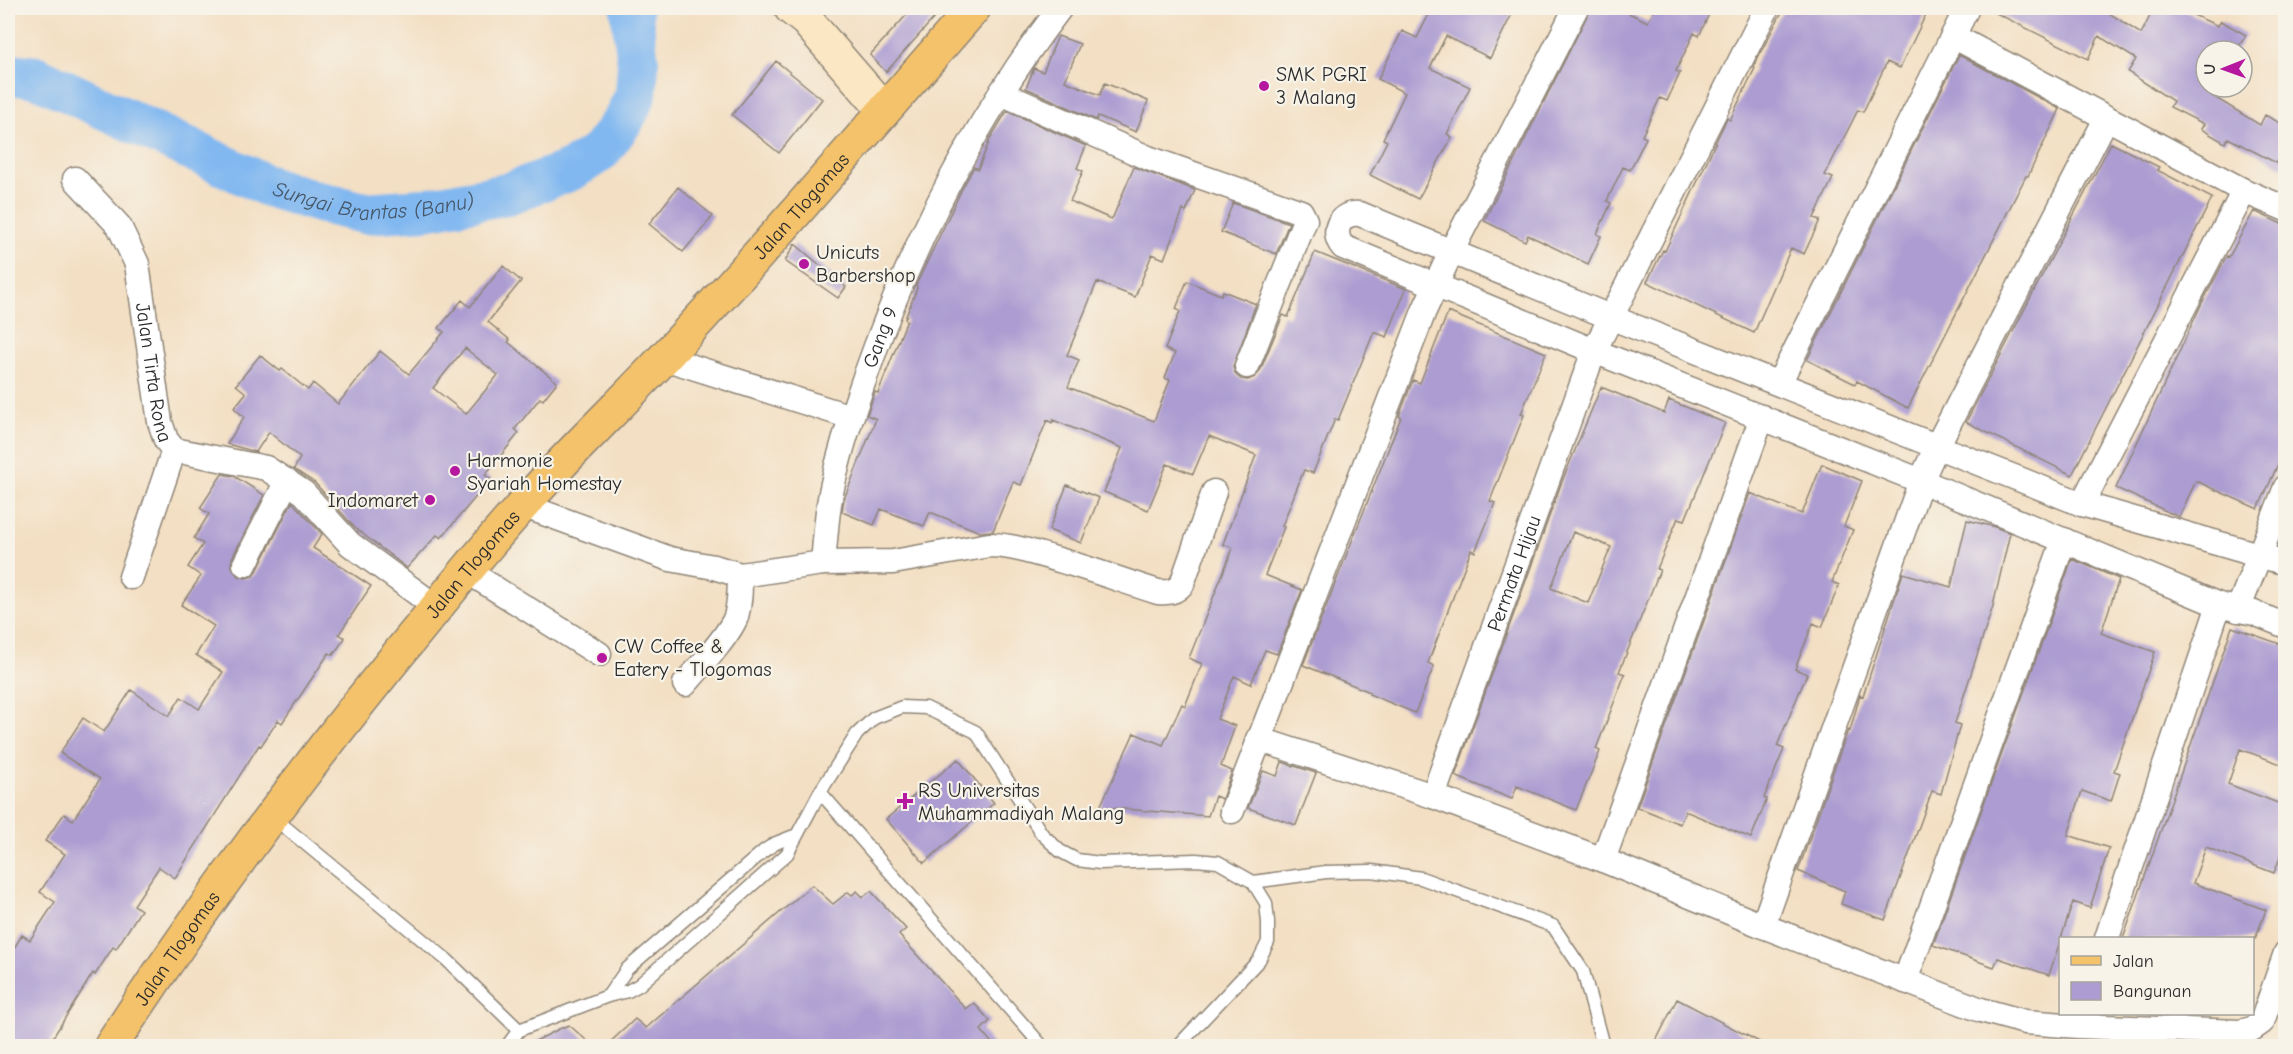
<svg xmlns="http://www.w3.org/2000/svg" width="2293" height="1054" font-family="'Comic Neue',sans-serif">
<rect width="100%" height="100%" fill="#f7f3e8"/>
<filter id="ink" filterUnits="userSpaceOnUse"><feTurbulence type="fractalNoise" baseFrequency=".0167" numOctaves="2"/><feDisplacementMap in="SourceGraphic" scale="12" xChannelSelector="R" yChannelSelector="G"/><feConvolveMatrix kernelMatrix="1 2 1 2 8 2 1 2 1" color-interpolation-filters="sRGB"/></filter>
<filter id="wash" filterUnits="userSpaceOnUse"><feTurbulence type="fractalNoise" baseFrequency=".008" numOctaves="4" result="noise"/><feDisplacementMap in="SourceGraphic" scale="24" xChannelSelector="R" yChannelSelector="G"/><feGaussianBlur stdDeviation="1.35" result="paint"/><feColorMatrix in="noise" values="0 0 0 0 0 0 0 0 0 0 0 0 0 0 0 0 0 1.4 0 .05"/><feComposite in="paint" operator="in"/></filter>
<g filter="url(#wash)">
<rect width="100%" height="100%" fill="#f3dfc3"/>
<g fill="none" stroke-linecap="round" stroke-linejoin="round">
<path stroke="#81b8f0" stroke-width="42" id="s1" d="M8,74l29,3 233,110 49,15 45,11 61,-4 82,-15 64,-24 29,-18 24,-33 12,-25 2,-31 -7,-55"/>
</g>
<g id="blocks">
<path fill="#ac9cd1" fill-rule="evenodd" d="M913,8h30l-57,64 -16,-17z
M1432,8h83l-25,50 -44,-22 -16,32 40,19 -23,47 5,3 -34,62 -48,-24 17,-34 -4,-2 22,-46 -27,-14 24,-48 15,7z
M1591,8h27l30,14 7,-14h40l14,6 -10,22 -5,-3 -18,38 4,2 -13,28 -7,-3 -18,38 4,2 -16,32 -7,-3 -16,34 4,2 -14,31 4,2 -13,28 -60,-29 -3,6 -41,-20z
M1784,8h145l-29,60 -13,-6 -24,50 -5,-2 -33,65 8,3 -19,40 6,2 -16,34 -13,-6 -37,85 -107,-51 16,-32 2,1 62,-133 3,2 25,-52 -2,-1z
M1986,8h126l-3,5 32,21 13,-26h24l40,18 3,-5 25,14 -10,16h-30v41l54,33 5,-10 21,11v42l-58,-30 -3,5 -24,-14 3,-5 -34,-17 3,-6 -45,-29 8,-13 -37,-23 -11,23z
M1058,36l22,8 -15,37 35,14 5,-12 43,18 -12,31 -38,-16 -2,4 -70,-32 8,-20 9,4z
M1959,55l101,54 -32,67h-2l-118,232 -51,-27 -2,3 -48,-24z
M776,61l46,38 -43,54 -47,-38z
M1007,111l79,35 -9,22 6,3 -13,30 41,18 2,-2 21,-50 61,23 -9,22 -3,-2 -19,49 -12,-5 -17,43 -38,-15 -30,73 12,5 -11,27 86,34 16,-41 -5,-2 10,-25 -10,-4 15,-38 -4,-2 11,-28 34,14 2,-4 33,13 -23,63 3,8 5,4 7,1 7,-3 5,-6 23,-56 5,2 27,-65 91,37 -19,48 -13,-5 -36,88 -3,-1 -22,54 -9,-3 -22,56 2,1 -19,48 37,15 -25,64 -12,-4 -14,34 -17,-8 -17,43 18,7 -14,40 11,5 -10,28 -7,-3 -7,20 -108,-9 34,-74 29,12 19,-41 3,2 17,-42 -13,-6 44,-110 -10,-4 33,-89 -47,-19 -16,38 -26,-10 -19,46 -44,-18 18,-44 -69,-28 -1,3 -5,-3 -26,65 -8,-3 -20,49 -13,1 -50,-20 -6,14 -43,-17 -7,16 -32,-13 2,-13 32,-80 -9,-4 8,-23 3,1 29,-73 -2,-1 12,-31 -1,-3 45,-94 13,-24 4,2 13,-32z
M2111,143l48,24 -2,3 55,28 -140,277 -106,-53z
M678,187l35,29 -30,36 -34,-28z
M1233,203l56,20 -13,31 -55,-22z
M2254,211l32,15v220l-28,63 -62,-28 -17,36 -63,-29 85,-183 26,-49 2,1z
M795,244l51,43 -8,11 -53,-37z
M503,266l18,15 -33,41 22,18 -2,2 49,40 -14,18 -3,-2 -25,31 4,4 -34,42 6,4 -50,59 -4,-3 -30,33 -52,-40 -40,-45 -21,-14 6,-11 -31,-26 -13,20 -29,-8 17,-27 -10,-9 12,-15 -10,-8 24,-30 20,16 2,-2 26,21 5,-7 25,21 42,-53 29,23 35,-42 -5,-4 23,-28 8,7zM465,348l33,27 -32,39 -33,-26z
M1448,312l98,41 -25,61 3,1 -34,86 5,2 -20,49 -4,-2 -43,113 6,3 -19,47 -46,-19 1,-2 -67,-27 98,-248 -2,-1 14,-36 7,3z
M1601,387l63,26 5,-13 56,23 -40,97 -7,-2 -21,51 3,1 -41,102 6,2 -29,75 4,2 -24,59 -59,-24 -5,13 -57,-23 106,-292zM1573,532l38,15 -23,56 -37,-15z
M1822,464l40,17 -18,45 9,4 -21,52 7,3 -17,42 -9,-4 -18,46 12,5 -30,72 7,3 -20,49 3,1 -16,39 -66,-27 -5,13 -43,-17 113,-314 52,21z
M222,474l12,2 30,19 -32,63 -1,7 7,11 8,2 7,-2 4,-5 35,-69 30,32 -9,14 58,38 -32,48 6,4 -12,17 -4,-2 -47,70 -4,-3 -17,26 -2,-1 -84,133 -16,-11 -25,38 7,5 -25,39 -3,-2 -18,28 -2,-2 -46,74h-39v-89l14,-23 8,5 25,-38 -15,-10 25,-38 -20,-13 19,-27 9,6 27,-41 -40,-26 23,-35 21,14 27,-42 38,26 12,-19 18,12 24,-37 -27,-17 18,-29 -33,-21 20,-29 -13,-9 15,-23 -9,-6 15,-24 -9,-6z
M1067,485l32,13 -18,45 -32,-13z
M1967,520l28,7 15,6 -17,73 -38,117 5,2 -19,69 -9,-3 -47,129 -44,-16 4,-13 -47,-20 50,-141 2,1 10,-36 3,1 40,-123 48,14z
M2072,559l47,20 -18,54 54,19 -41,119 6,2 -9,28 -29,-10 -14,44 41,13 -19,60 -17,-6 -24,73 -51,-17 -4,9 -61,-22z
M2232,627l54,19v120l-46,-17 -12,35 58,22v36l-12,31 -68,-26 -13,36 73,27 -11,29h-132z
M958,759l36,44 -70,60 -38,-44z
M1282,762l34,11 -20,52 -48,-17 15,-37 14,5z
M812,885l21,19 15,-12 4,3 5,-4 6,6 8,-6 35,38 -7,6 67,74 8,-6 16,18 -9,9 14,17h-390l30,-28 11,9z
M1677,999l92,48h-116z
M569,1025l25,22h-70l35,-18z"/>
</g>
</g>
<g filter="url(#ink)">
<use href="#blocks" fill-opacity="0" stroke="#8f8577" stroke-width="1.5"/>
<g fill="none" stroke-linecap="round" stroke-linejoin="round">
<g stroke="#8f8577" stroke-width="15">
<path id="service" d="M820,792l222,254
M274,818l173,142 72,70 -12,16
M1253,882l73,-10 46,-1 49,7 132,48 30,45 20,75
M608,996l19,-27 138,-119 11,-7 18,-7
M519,1030l89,-34 20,-5 11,-6 148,-131 33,-62 37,-58 17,-16 28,-11 24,1 50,24 66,102 18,17 17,9 23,3 96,-3 22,2 35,20 13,21 2,19v20l-9,18 -81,86"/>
</g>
<g stroke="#8f8577" stroke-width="27">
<g id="minor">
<path d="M1953,36l291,155 42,18"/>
<path d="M1001,93l147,65 153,54 4,8 -58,146"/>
<path id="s2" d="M75,179l44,47 18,38 23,158 6,18 8,10 92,18 38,25 46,51 86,63"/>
<path d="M664,358l187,59"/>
<path d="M1779,383l188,-375"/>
<path d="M2082,504l162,-313"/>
<path d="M522,505l148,54 44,8 26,8 83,-12 70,-1 96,-17c22,0 42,7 63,13 36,10 71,23 106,34 11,1 17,0 24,-8l32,-92"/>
<path id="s3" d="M823,563c2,-20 3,-40 6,-59 7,-43 22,-86 36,-127 46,-131 111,-259 195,-369"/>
<path d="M2286,563l-204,-59 -472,-187 -250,-103c-20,-3 -30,18 -17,33l251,104 327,130 298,124 35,8 32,13"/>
<path d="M245,564l42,-83"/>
<path d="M467,571l132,83"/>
<path d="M131,577l43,-127"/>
<path d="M2238,610l48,-123"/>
<path d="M685,684c14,-16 44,-49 51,-67 4,-14 4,-28 4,-42"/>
<path d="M1258,739l175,57 170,64 160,66 218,84 44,12 53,4 162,6 12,-3 10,-7 24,-69"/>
<path id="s4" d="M1433,796l161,-445 173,-343"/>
<path d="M1232,811l192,-500 28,-61 124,-242"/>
<path d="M1603,860l159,-443"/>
<path d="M1763,926l158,-445 15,-33 170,-329"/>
<path d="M2107,938l112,-333"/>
<path d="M1905,981l159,-441"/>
</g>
</g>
<g stroke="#8f8577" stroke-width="36">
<path id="secondary" d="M791,8l15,12 78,90"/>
</g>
<g stroke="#8f8577" stroke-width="36">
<g id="primary">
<path id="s5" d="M111,1046c92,-142 194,-278 302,-410 36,-44 71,-88 109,-130 45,-51 95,-98 141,-147 107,-114 208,-234 311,-351"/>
</g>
</g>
<use href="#service" stroke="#fff" stroke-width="12"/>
<use href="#minor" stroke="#fff" stroke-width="24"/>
<use href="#secondary" stroke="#fbe7c3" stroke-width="33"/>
<use href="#primary" stroke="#f4c26a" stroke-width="33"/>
</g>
</g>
<g fill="#b5179e" stroke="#f7f3e8" stroke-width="2">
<circle cx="1264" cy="86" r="6"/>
<circle cx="804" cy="264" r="6"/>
<circle cx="455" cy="471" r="6"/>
<circle cx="430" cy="500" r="6"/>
<circle cx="602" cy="658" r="6"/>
<path d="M902 792h6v6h6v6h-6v6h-6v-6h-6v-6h6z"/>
</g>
<g text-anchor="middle" stroke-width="4.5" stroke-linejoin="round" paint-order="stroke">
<g font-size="20" fill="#2b2b2b" stroke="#f7f3e8" text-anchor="start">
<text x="1276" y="81">SMK PGRI<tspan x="1276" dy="23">3 Malang</tspan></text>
<text x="816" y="259">Unicuts<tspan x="816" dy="23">Barbershop</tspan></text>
<text x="467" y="467">Harmonie<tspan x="467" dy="23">Syariah Homestay</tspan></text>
<text x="418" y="507" text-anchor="end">Indomaret</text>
<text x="614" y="653">CW Coffee &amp;<tspan x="614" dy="23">Eatery - Tlogomas</tspan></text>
<text x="918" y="797">RS Universitas<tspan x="918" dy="23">Muhammadiyah Malang</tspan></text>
</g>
<g font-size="20" fill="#2b2b2b" stroke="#f7f3e8">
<text dy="7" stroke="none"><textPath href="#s5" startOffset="1089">Jalan Tlogomas</textPath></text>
<text dy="7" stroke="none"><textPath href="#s3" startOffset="234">Gang 9</textPath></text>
<text dy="7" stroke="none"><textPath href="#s2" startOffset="216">Jalan Tirta Rona</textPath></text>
<text dy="7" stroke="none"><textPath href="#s5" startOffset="603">Jalan Tlogomas</textPath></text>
<text dy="7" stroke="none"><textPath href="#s4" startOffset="237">Permata Hijau</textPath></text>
<text dy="7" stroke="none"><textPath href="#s5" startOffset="118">Jalan Tlogomas</textPath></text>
</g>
<g font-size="21" font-style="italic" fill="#455566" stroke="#f7f3e8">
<text dy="7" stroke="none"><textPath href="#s1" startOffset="393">Sungai Brantas (Banu)</textPath></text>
</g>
</g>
<rect width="2293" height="1054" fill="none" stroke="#f7f3e8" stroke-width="30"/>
<rect x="2059" y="937" width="195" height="78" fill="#f7f3e8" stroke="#a5a39c" stroke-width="1.5"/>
<rect x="2071" y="956" width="30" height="9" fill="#f4c26a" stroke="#a5a39c" stroke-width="1.5"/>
<text x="2113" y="967" font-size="18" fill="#2b2b2b">Jalan</text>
<rect x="2071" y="982" width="30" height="18" fill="#ac9cd1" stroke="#a5a39c" stroke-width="1.5"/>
<text x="2113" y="997" font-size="18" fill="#2b2b2b">Bangunan</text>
<g transform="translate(2224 69) rotate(269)"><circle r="28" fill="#f7f3e8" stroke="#a5a39c" stroke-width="1.5"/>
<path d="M0-4.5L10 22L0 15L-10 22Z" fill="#b5179e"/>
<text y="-9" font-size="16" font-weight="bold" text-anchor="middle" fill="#2b2b2b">U</text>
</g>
</svg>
